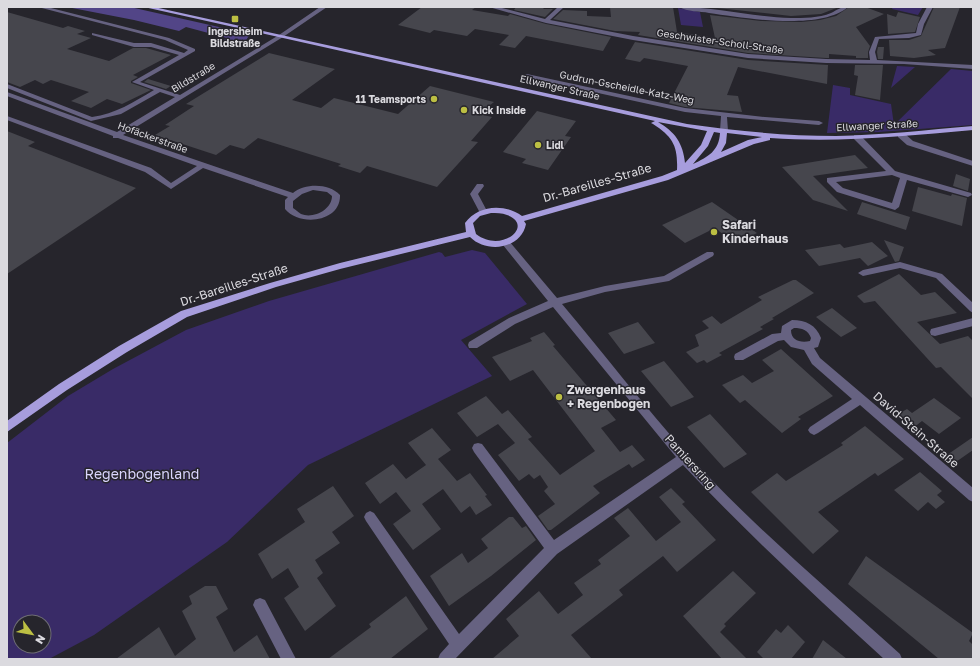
<svg xmlns="http://www.w3.org/2000/svg" width="980" height="666" font-family="'Golos Text',sans-serif">
<rect width="100%" height="100%" fill="#26252c"/>
<path fill="#392b67" fill-rule="evenodd" d="M893,7h30l-5,8 -26,-6z
M678,8l22,4 3,15 -22,-2z
M897,66l18,1 -24,21z
M951,69l22,2v54l-94,7 -52,1 6,-48 17,3v7l41,9 3,21z
M472,250l13,3 42,51 -66,36 31,36 -184,89 -81,77 -133,93 -45,24h-42v-216l61,-47 45,-27 73,-39 83,-29 170,-49 3,1 3,4zM20,622h24v24h-24z"/>
<path fill="#524587" d="M67,7h63l120,27 -7,11 -19,-5 3,-2 -41,-11 -7,4 -45,-11z"/>
<path fill="#46464d" d="M422,7h54l-4,3 36,6 2,-2 36,10 65,13 -8,14 -77,-15 -11,12 -16,-3 10,-10 -34,-6 -8,7 -33,-6 -4,3 -32,-8z
M516,7h29l-2,2h10l-8,8 -31,-7z
M610,7l38,1v-1h25l4,25 38,6 -5,-23 51,6 40,1 19,-2 16,-4 13,-9h16l19,7 -28,13 14,19 -2,6v6h-12v-2l-27,-2v4h-3l-78,-5 -110,-18 2,-3 -25,-1 -62,-12 10,-9 24,1v5l24,1z
M708,7h131l-18,7 -30,2z
M934,7h26l-15,41 -17,2 8,5 -22,3 -24,-2 -1,-16h20l12,-4z
M7,12l56,16 5,-2 17,5 -8,3 14,4 -24,11 42,12 24,-13h13l25,7 -38,20 5,2 -7,4v2l20,7 -29,14 -15,-5 -16,9 -20,-7 18,-9 -38,-12 -8,4 -8,-4 -15,7 -13,-5z
M898,12l22,5 -5,15 -27,2 -1,-20 9,3z
M635,42l113,18 80,5 -1,19 -89,-17 -11,28 11,1 4,16 -57,-5 -16,-4 19,-37 -44,-8 -4,4 -15,-3z
M878,47h6l-1,12h-5l-1,-7z
M269,53l66,16 -43,31 29,8 13,-10 64,16 32,-28 64,16 -15,12 13,3 -21,24 7,1 -41,45 -70,-21 -7,7 -22,-7 3,-2 -83,-26 -14,11 -14,-4 -14,10 -61,-20 15,-9 -5,-1 29,-19 -8,-2z
M855,65h28l-3,35 -25,-5 3,-19 -4,-1z
M148,79l23,7 -5,3 -22,-7z
M537,111l39,10 -11,15 6,1 -23,33 -26,-7 4,-4 -23,-7z
M7,131l28,11 -7,4 108,42 -129,86z
M855,155l13,13 -55,8 35,35 -35,-11 -31,-33z
M956,174l14,5 -2,12 -15,-5z
M918,187l33,9 1,-2 15,4 -5,28 -50,-15z
M712,202l45,31 -21,11 -21,-16 -30,15 -23,-18z
M862,202l48,15 -4,13 -49,-16z
M884,240l20,7 -5,14 -4,1z
M872,242l16,14 -20,10 -8,-8 -41,8 -14,-16 35,-6 4,4z
M899,274l22,21 14,-3 22,21 -40,9 23,22 28,-8 5,5v58l-32,-32 -5,1 -61,-67 -11,2 -7,-7z
M793,280h3l18,13 -42,25 2,1 -14,8 3,2 -44,24 3,2 -15,8 -3,-3 -7,3 -11,-11 13,-6 -4,-11 14,-7 -7,-7 10,-5 9,8 41,-24 -4,-3z
M832,308l25,20 -16,9 -25,-20z
M638,322l17,21 -31,11 -16,-21z
M544,332l11,13 -2,1 63,74 -15,8 19,24 12,-7 13,15 -13,8 -3,-4 -36,22 7,7 -49,37h-3l-10,-14 17,-12 -11,-13 4,-4 -8,-12 -6,4 -5,-5 -10,7 -21,-26 17,-12 -17,-19 -21,13 -20,-24 29,-17 16,18 6,-4 24,27 -4,2 32,36 35,-24 -62,-81 -23,11 -18,-24 40,-16 -2,-3z
M781,349l52,47 -35,21 3,2 -19,14 -37,-33 -5,3 -18,-18 21,-10 9,8 22,-12 -12,-11z
M664,361l30,36 -23,10 -30,-36z
M934,398l27,20 -22,16 -17,-13 -9,7 -16,-13 10,-6 5,4z
M710,414l37,40 -23,14 -37,-41z
M865,426l39,33 -26,17 -3,-3 -57,39 21,19 -26,23 -62,-62 26,-19 9,8 57,-36 -2,-2z
M432,428l19,22 -13,9 19,22 13,-8 17,22 -2,1 7,9 -16,10 -6,-9 -9,7 -18,-24 -21,15 19,25 -28,21 -20,-26 18,-13 -15,-19 -16,12 -15,-21 28,-19 13,15 20,-14 -18,-22z
M973,437v13l-20,14 -9,-7z
M920,472l22,19 -5,4 8,7 -9,7 -8,-7 -10,9 -24,-21z
M333,486l21,30 -22,16 8,11 -25,17 8,13 -6,5 19,28 -31,25 -21,-33 15,-11 -11,-19 -16,11 -14,-25 47,-32 -8,-13z
M671,488l14,14 -3,2 34,36 -39,32 -14,-16 -44,34 4,5 -52,40 21,24h-100l27,-23 -13,-17 33,-28 19,23 25,-19 -9,-12 27,-19 -3,-4 32,-24 -16,-18 14,-10 28,33 25,-19 -22,-25z
M509,517h4l9,11 4,-2 10,14 -45,36 -42,30 -19,-30 32,-23 6,10 20,-15 -7,-9z
M866,556l107,77 -4,8 4,4v14h-34l-91,-75z
M733,571l23,22 -32,31 2,2 -6,6 27,27h-25l-39,-43z
M205,586h11l12,23 -12,8 18,35 23,-17 13,24h-154l43,-32 16,29 21,-17 -14,-28 10,-7 -3,-8z
M406,596l22,33 -38,30h-62l43,-32 -2,-3z
M788,625l17,17 -14,17h-27l-7,-7 19,-23 5,4z
M823,640l24,19h-35z"/>
<g fill="none" stroke-linecap="round" stroke-linejoin="round">
<path fill="#666281" fill-rule="evenodd" d="M38,7h9l122,31 26,11v2l-55,31 40,13 99,-60 41,-28h7l-44,30 -160,98 170,58c12,-10 36,-10 47,2 1,27 -40,32 -55,14v-9l3,-3 -85,-29 -32,21 -26,-17 -138,-52v-4l144,52 20,15 26,-17 -79,-28h-5v-2l-106,-40v-4l110,40 58,-35 -15,-5 -39,22 -30,7 -84,-33v-4l85,33c23,-3 42,-15 62,-27l-22,-8 47,-27 -28,-8h-17l-42,-12v-2l42,10h17l33,10 4,-3 -23,-10zM313,190l14,2 5,4c0,14 -19,23 -31,18 -3,-2 -5,-4 -8,-6v-7l9,-7z
M489,7h9l47,12 13,-12h6l-14,13 83,16 115,18 78,5 44,1 -1,-8 6,-15 41,-4 2,-9 9,-17h6l-9,17 -3,11 -12,3 -30,1 -4,13 2,8 96,5v4l-69,-5 -78,-1 -78,-5 -115,-18 -87,-17z
M679,7c37,0 74,10 112,11 12,0 28,0 40,-5 6,-3 9,-6 17,-6 -28,24 -104,11 -139,6 -9,-2 -22,-1 -30,-6z
M527,74l158,34 80,9 54,4 4,2 -4,2 -92,-8 1,14 -4,2 -4,-2 1,-15 -36,-4 -160,-35v-2z
M898,133h6l9,8 60,20v5l-66,-21 -9,-8z
M854,135h6l35,36 76,22 1,2 -4,2 -61,-17 -8,27 -4,3 -58,-18 -10,-10v-4l59,-7 -32,-32zM892,175l8,3 -8,25 -49,-15 -7,-6z
M477,184h6l1,2 -6,8 9,17 -4,3 -3,-1 -10,-19z
M506,240l3,1 48,57 48,-12 59,-10 43,-24h6l1,2 -1,2 -44,25 -64,11 -43,12c42,50 82,102 126,151 65,71 140,134 212,199l2,5h-18c-69,-63 -137,-126 -201,-194l-126,89 -102,105h-17l2,-5 9,-10 -83,-123 -2,-4 2,-4 4,-2 4,2 85,121 85,-86 -70,-96 -2,-4 2,-4 4,-1 4,1 72,96 122,-83 -123,-150 -38,17 -38,24h-8l-1,-3 1,-3 40,-24 39,-17 -45,-56 -1,-2z
M900,262l42,12 31,29v10l-3,-2 -34,-33 -36,-10 -37,8 -5,-3 5,-3z
M973,318v8l-38,10 -4,-1 -1,-3 1,-3z
M792,320c14,0 24,5 29,18l-3,9 -4,1 6,10 153,130v14l-4,-2 -109,-95 -42,28 -4,2 -4,-2 -2,-3 2,-3 42,-28 -40,-35 -8,-14 -13,-3 -7,-7 -6,1 -35,19h-8l-1,-3 1,-3 37,-20 9,-1 1,-7zM794,328c8,0 14,2 17,10l-1,3c-9,2 -19,0 -19,-11z
M260,598l5,2 31,59h-15l-28,-54 2,-5z"/>
<path fill="#a79ddd" fill-rule="evenodd" d="M144,7h10l533,117c49,7 99,12 149,12 46,-1 91,-6 137,-10v4c-68,6 -134,13 -203,8v2l-16,4 -86,36 -144,41 2,3c-5,25 -39,30 -56,13l-130,32 -64,18 -89,30 -60,35 -60,38 -60,42v-11l52,-37 60,-38 62,-35 89,-28 70,-20 126,-31 -1,-9c13,-18 39,-20 57,-7l140,-40 15,-6c1,-24 -4,-33 -24,-46l-2,-1 4,-2zM658,122l49,9 -6,14 -16,18c-2,-20 -10,-31 -27,-41zM714,132l6,1c-1,18 -12,24 -27,31l15,-18zM727,133l35,4 -14,3 -27,12 5,-9zM491,213c5,0 11,0 16,2 28,10 -5,39 -31,19l-3,-11 7,-7z"/>
</g>
<g fill="#bcbf43" stroke="#26252c" stroke-width="1.5">
<rect x="231" y="15" width="8" height="8" rx="2"/>
<circle cx="434" cy="99" r="4"/>
<circle cx="464" cy="110" r="4"/>
<circle cx="538" cy="145" r="4"/>
<circle cx="714" cy="232" r="4"/>
<circle cx="559" cy="397" r="4"/>
</g>
<g text-anchor="middle" stroke-width="3" stroke-linejoin="round" paint-order="stroke">
<g font-size="10" font-weight="bold" fill="#dbdadf" stroke="#26252c" text-anchor="start">
<text x="235" y="35" text-anchor="middle">Ingersheim<tspan x="235" dy="12">Bildstraße</tspan></text>
<text x="426" y="103" text-anchor="end">11 Teamsports</text>
<text x="472" y="114">Kick Inside</text>
<text x="546" y="149">Lidl</text>
</g>
<g font-size="10" fill="#dbdadf" stroke="#26252c">
<text transform="translate(720 41) rotate(8)" y="4">Geschwister-Scholl-Straße</text>
<text transform="translate(193 77) rotate(-31)" y="4">Bildstraße</text>
<text transform="translate(560 87) rotate(13)" y="4">Ellwanger Straße</text>
<text transform="translate(627 87) rotate(11)" y="4">Gudrun-Gscheidle-Katz-Weg</text>
<text transform="translate(877 125) rotate(-3)" y="4">Ellwanger Straße</text>
<text transform="translate(153 137) rotate(20)" y="4">Hofäckerstraße</text>
</g>
<g font-size="12" fill="#dbdadf" stroke="#26252c">
<text transform="translate(597 183) rotate(-16)" y="4">Dr.-Bareilles-Straße</text>
<text transform="translate(234 285) rotate(-18)" y="4">Dr.-Bareilles-Straße</text>
<text transform="translate(916 430) rotate(41)" y="4">David-Stein-Straße</text>
<text transform="translate(690 462) rotate(48)" y="4">Pamiersring</text>
</g>
<g font-size="12" font-weight="bold" fill="#dbdadf" stroke="#26252c" text-anchor="start">
<text x="722" y="229">Safari<tspan x="722" dy="14">Kinderhaus</tspan></text>
<text x="567" y="394">Zwergenhaus<tspan x="567" dy="14">+ Regenbogen</tspan></text>
</g>
<g font-size="14" fill="#dad5fd" stroke="#26252c">
<text x="142" y="479">Regenbogenland</text>
</g>
</g>
<rect width="980" height="666" fill="none" stroke="#dbdadf" stroke-width="16"/>
<g transform="translate(32 634) rotate(122)"><circle r="19" fill="#26252c" stroke="#6e6d74"/>
<path d="M0-3L7 15L0 10L-7 15Z" fill="#bcbf43"/>
<text y="-6" font-size="11" font-weight="bold" text-anchor="middle" fill="#dbdadf">N</text>
</g>
</svg>
